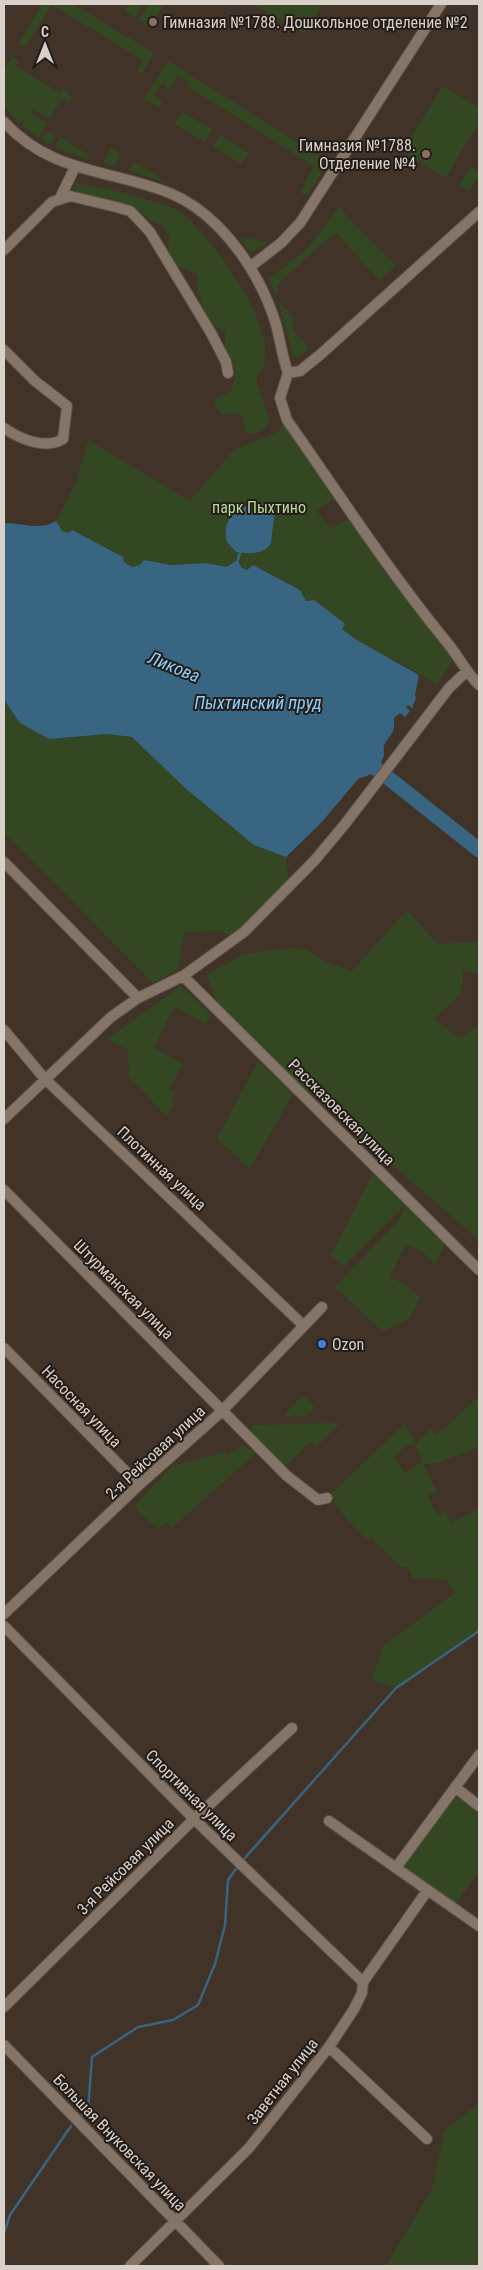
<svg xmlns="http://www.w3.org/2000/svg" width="483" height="2270" font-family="'Roboto Condensed',sans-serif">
<rect width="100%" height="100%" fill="#413328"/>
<path fill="#334822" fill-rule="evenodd" d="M42,4h31l81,49 -12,21 -5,-3 6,-11 -91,-55 -26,41h-6l-1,-3z
M129,4h14l-8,14 -11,-7z
M149,4h15l-14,23 -11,-7z
M252,4h71l-19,30z
M13,57l6,4 -3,5 44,27 3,-5 9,9 -2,5 -8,-3 -13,19 -17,-9 -2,3 17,11 -8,15 -17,-13 4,-8 -6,7 -16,-18v-37z
M168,61l161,101 -22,34 -7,-4 14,-26 -127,-80 2,-3 -12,-8 -7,15 -8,-6 -8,11 9,6 -5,7 -14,-9z
M443,86l36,22v15l-34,55 -43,-27z
M182,112l30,17 -7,13 -30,-18z
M43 138a6 6 0 1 1 12 0a6 6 0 1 1-12 0Z
M220,135l29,18 -8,11 -28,-18z
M61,137l29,19 -3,4 -32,-13z
M111,148l11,6 -9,12 -10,-3z
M135,162l33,21 -39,-12z
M471,167l8,5v4l-10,16 -10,-7z
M76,183c29,5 57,12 85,21 6,2 13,4 18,7 29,21 114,133 78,164v9l13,37c-4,9 -11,13 -22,12l-3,-3 -2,-13 -8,-4 -13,2 -8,-11 1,-5 16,-8 4,-13v-9l-10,-21v-16c-5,-6 -12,-4 -16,-10 -1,-2 -11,-28 -11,-30 -2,-7 2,-12 -2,-19l-20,-7 -8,-16 1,-14 -6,-11 -14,-5 -10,-10 -14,-7 -49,-11 -4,-6z
M341,205l3,8 52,53 -17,14 -43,-48 -51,45 -7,8 -2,11 -7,-17 39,-31z
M240,237l28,5 -18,11z
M278,301c11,12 17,14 16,30l15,17 -11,10 -5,-3z
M288,424l49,74 -21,12 14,19 19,-11 103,138 -1,7 -14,21 -45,-26 -6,5 -44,-34 3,-5 -31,-24 -8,1 -6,-11 -46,-25 -7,5 -6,-3 -2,-7 -12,7 -22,-4 -34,2 -27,-4 -4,4 -8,2 -70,-36 -6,-10 20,-38 12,-43 102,61 44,-51 46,-19v-4z
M4,700l16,23 29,16 58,-5 25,3 53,51 69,57 32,12 3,30 -54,52 -12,-8 -38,1 -7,37 -25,14 -149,-151z
M407,910l31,34 41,-2v32l-16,-3 -1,22 -28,26 25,19 20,-12v214l-258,-225 -14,-40 36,-21 49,-6 17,2 17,12 26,9z
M181,986l30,29 -5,9 -32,-17 -20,41 29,16 -14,25 7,3 -5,10 3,3 -7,12 -38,-40 -1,-27 -21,-11z
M258,1061l35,33 -43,75 -33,-30z
M373,1173l33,31 -63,62 -12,-11z
M409,1200l38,39 -12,26 -12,-13 -17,-8 -16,33 16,8 14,12 -10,21 -27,14 -48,-45 63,-66z
M303,1395l12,13 -9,8h-20l-1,-2z
M479,1396v51l-41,16 -14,1 13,28 -9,3 9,20 9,-4 5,11 28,-13v122l-83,57 -24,-8 10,-33 73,-54 -8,-13 -35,-2 -4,-11 -8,-1 -29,-28 -3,3 -21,-21 -16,-23 -4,1 78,-75 11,21 15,-15 6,6zM415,1444l7,18 -17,11 -11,-16 11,-11z
M340,1423l-24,24 -6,-5 -25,25 -38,-37 6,-5z
M243,1445l6,5h10l-87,78 -5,-5 -9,5 -19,-15 -3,-9 36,-38 53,-14 3,3z
M456,1795l23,17v60l-23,31 -54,-36z
M479,2103v163h-93l46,-77 12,-58z"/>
<path fill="#386582" d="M255,503l10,1 10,5 -4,34c-7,12 -23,11 -35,9l-9,-10c-6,-22 9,-33 28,-39z
M56,521l6,10 6,2 4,-3 51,27 1,5 8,5 8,-2 4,-5 27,5 34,-2 22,4 11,-8 3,8 6,3 6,-5 47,25 6,11 8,-1 29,22 2,2 -3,5 13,10 64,36 -4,20 1,3 -4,10 -4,-3 -2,2 4,4 -5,6 -5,-4 -6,5c1,19 -4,14 -10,28 -1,4 1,8 -1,12 -4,10 -12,19 -24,20l-38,45 -35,34 -32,-12 -69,-57 -53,-51 -25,-3 -58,5 -29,-16 -16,-23v-177c20,0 34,8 52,-2z"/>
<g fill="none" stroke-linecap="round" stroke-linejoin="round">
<path stroke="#386582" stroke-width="2.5" d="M238,559l2,-6
M244,1859l152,-171 83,-57
M82,2115l6,-4 4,-54 46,-30 35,-7 25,-15 17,-41 10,-39 3,-45 8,-11
M4,2233l6,-18 61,-89"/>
<path stroke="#386582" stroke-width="15" d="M358,761l19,8 102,81"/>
<g stroke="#5c5148" stroke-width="12">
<path id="minor" d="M4,122c49,53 108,47 168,72 33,14 61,45 79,75 10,16 18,34 24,52 5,17 7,35 13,52
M60,198l15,-31
M4,250l48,-48 18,-6 46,11 14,4 7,7 13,14 61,101 15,29 2,11
M250,267l31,-24 19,-20 141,-219
M4,350l31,31 32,25 -4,33c-18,11 -43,0 -59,-11
M288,373l-8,25 7,22c52,74 101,150 158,220 13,15 20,31 34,45
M288,373l12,-2 21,-17 158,-142
M4,862l134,136
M183,976l296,294
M4,1030l40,48 259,247
M4,1119l107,-102 27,-19 45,-22 61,-44 71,-72 30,-36 104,-136 17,-16
M4,1190l283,286 31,24 9,-2
M4,1348l135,137
M4,1614l135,-129 81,-72 102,-106
M4,1626l190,193 169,163
M455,1787l24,19
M329,1821l150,105
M399,1870l-1,-5 81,-110
M4,2007l190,-188 98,-91
M4,2045l215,221
M329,2047l98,92
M130,2266l119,-118 80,-101 25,-38 8,-16 1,-11 64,-91"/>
</g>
<use href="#minor" stroke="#857568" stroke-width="10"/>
</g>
<g fill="#8d6e63" stroke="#231c17" stroke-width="2">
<circle cx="153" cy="22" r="5"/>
<circle cx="426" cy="154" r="5"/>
</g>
<circle fill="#3f7fe0" stroke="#231c17" stroke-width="2" cx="322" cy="1344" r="5"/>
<g text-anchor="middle" stroke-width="4" stroke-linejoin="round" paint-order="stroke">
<g font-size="16" fill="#d9d0c9" stroke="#231c17" text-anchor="start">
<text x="163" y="28">Гимназия №1788. Дошкольное отделение №2</text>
<text x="416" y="151" text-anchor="end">Гимназия №1788.<tspan x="416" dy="18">Отделение №4</tspan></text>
<text x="332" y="1350">Ozon</text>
</g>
<g font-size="16" fill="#b5db99" stroke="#231c17">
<text x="259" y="513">парк Пыхтино</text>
</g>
<g font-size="16" fill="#d9d0c9" stroke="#231c17">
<text transform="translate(342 1112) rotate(45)" y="6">Рассказовская улица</text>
<text transform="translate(162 1168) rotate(43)" y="6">Плотинная улица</text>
<text transform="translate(124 1289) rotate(45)" y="6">Штурманская улица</text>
<text transform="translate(82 1406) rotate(46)" y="6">Насосная улица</text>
<text transform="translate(155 1452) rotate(-43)" y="6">2-я Рейсовая улица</text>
<text transform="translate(192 1795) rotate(45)" y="6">Спортивная улица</text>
<text transform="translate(125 1866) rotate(-45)" y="6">3-я Рейсовая улица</text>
<text transform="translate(282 2081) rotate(-52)" y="6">Заветная улица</text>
<text transform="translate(120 2142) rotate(46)" y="6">Большая Внуковская улица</text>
</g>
<g font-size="18" font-style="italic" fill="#87cffe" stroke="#231c17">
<text transform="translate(174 667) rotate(22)" y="6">Ликова</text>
<text x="258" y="709">Пыхтинский пруд</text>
</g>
</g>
<rect width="483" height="2270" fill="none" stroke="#d9d0c9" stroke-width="10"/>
<g transform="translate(45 45)" stroke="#231c17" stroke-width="4" paint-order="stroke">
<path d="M0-4L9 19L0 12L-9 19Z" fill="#d9d0c9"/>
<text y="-8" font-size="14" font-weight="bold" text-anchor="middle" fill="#d9d0c9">С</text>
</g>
</svg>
